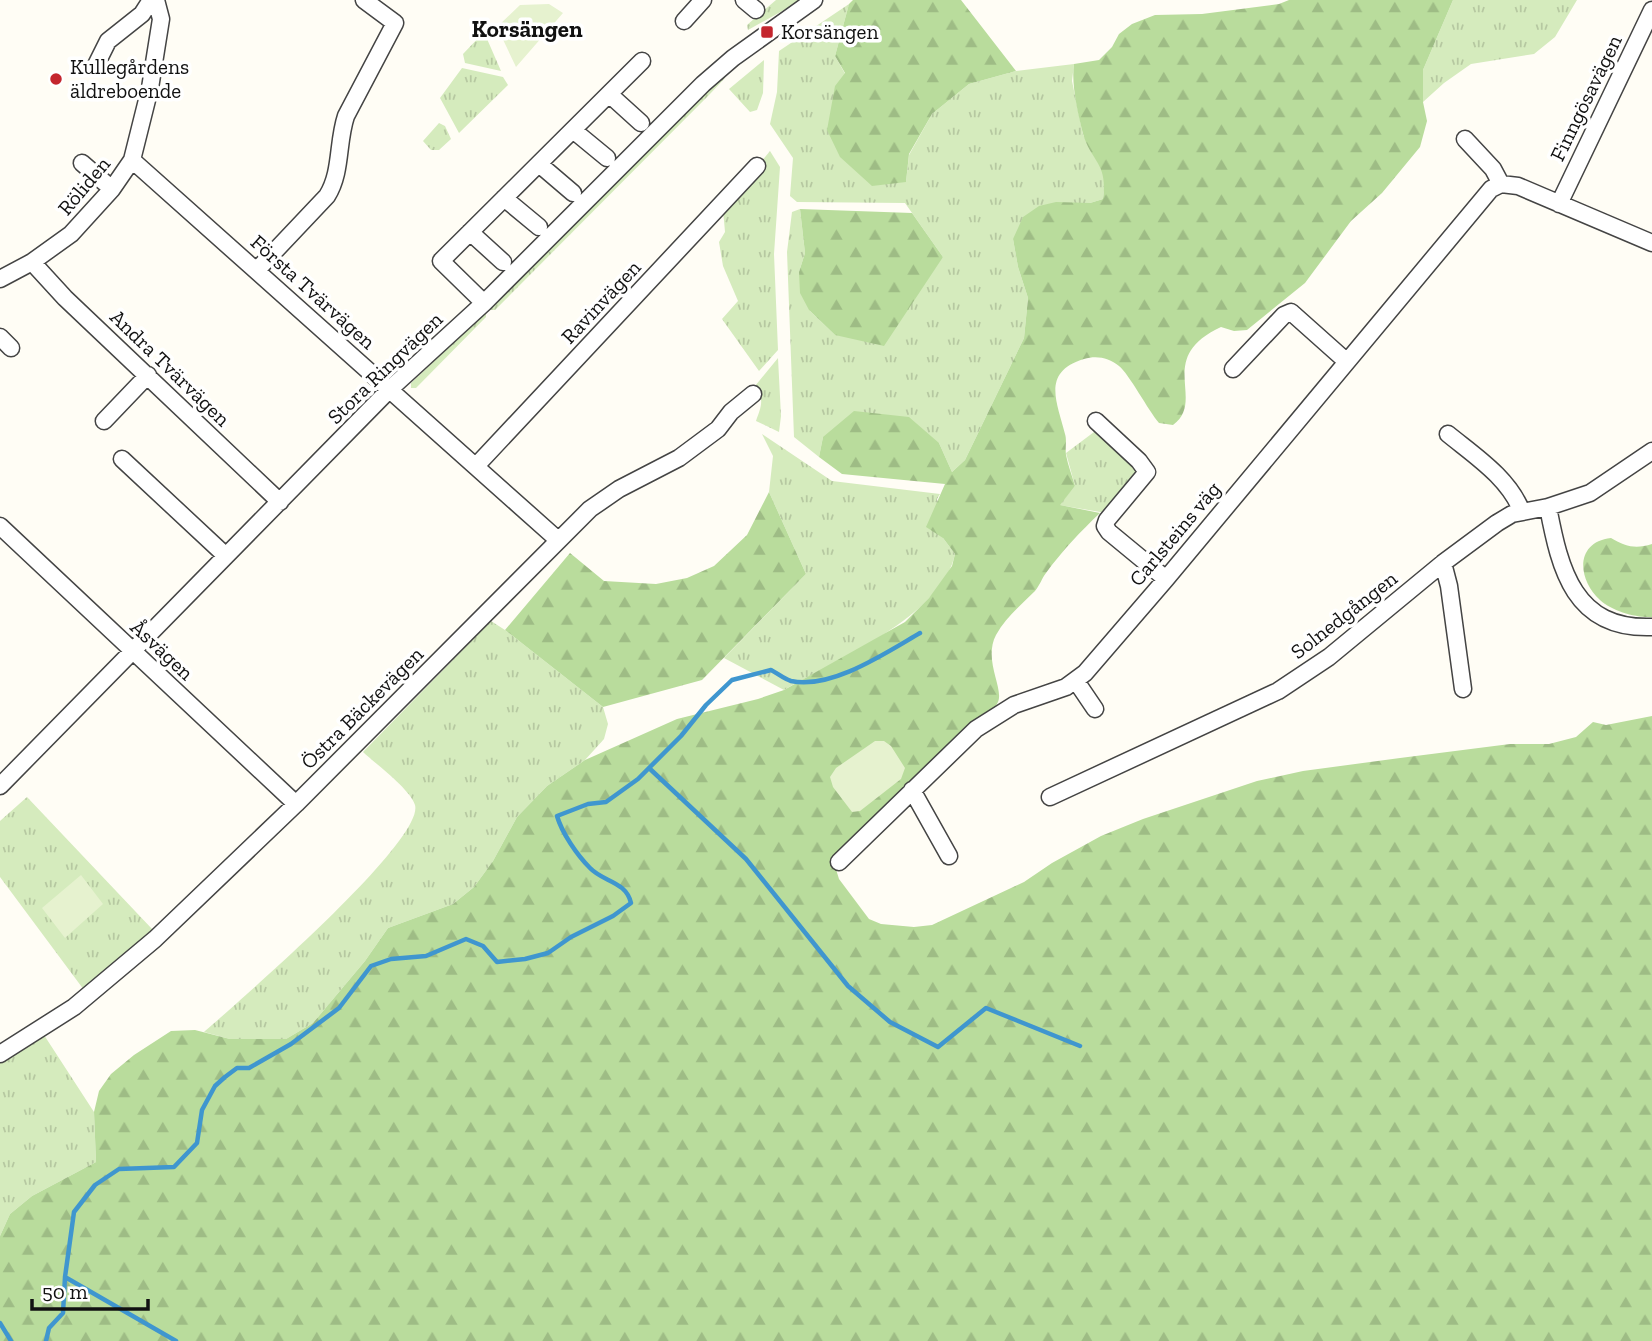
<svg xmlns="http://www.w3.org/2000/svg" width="1652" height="1341" font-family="'Zilla Slab',serif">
<defs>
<pattern id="grass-tufts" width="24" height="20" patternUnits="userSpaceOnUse" patternTransform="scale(1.75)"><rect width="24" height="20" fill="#d5ebbd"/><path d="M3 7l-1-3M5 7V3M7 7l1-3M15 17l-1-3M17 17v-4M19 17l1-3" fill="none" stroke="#b6c8a1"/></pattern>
<pattern id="forest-firs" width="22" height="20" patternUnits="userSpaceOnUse" patternTransform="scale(1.75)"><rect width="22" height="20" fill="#b9dc9c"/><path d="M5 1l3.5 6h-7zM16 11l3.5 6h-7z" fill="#9ebc85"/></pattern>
</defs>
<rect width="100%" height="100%" fill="#fffdf5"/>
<path fill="url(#grass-tufts)" d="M776,0h26l-54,30 -1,-5z
M1453,0h124l-22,37 -21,17 -63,10 -27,19 -21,19v-32z
M849,4l-14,52 71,126 3,-27 23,-41 37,-30 47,-13 58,-7 -2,17 11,54 18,30 4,16 -2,18 -13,4 -77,36 5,28 10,31 -4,40 -59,122 -13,12 -13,-29 -116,-6 -4,20 -25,-20 -7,-185 5,-40 8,-3 5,44 -6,19 11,39 25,24 108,-78 -38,-54 -108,-1 -7,-6 3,-38 -23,-34 7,-32 2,-41z
M484,32l17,39 -36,-8 -2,-9z
M764,60l-1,33 -6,17 -7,2 -21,-23z
M462,68l41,9 5,8 -49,48 -19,-35z
M725,73v5l-16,17 -214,215h-4v-4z
M439,123l6,3 6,13 -12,11h-8l-8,-9z
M770,151l10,16 -6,87 4,96 -19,21 -37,-52 16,-18 -15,-35 -4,-24 6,-10 -2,-23z
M484,314h2v3l-70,71h-5v-5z
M778,358l3,58 -2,16 -23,-11c5,-14 9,-22 -1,-35z
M1098,429l43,41 -35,43 -47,-8 16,-19 -9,-33z
M762,434l70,47 108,13 -3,5 6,39 12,16c-13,62 -120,107 -171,136l-60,-32 82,-84 -37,-82 4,-36z
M491,621l14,9 98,77 5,17 -4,15 -19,21 -38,26 -30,31 -24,44 -19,26 -21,17 -65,24 -23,33 -52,62 -27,16h-56l-26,-7c33,-29 221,-191 211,-227 -5,-16 -38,-40 -52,-53z
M27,797l126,133 -69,60 -84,-113v-56z
M44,1035l50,77 2,50 -64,34 -22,18 -10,22v-174z"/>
<path fill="url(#forest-firs)" d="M853,0h108l55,71 -47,13 -37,30 -23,40 -3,28 -34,4 -32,-29 -13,-27 8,-44 10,-13 -10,-17 14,-52z
M1289,0h164l-30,70v32l4,19 -7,26 -38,46 -31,28 -46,62 -58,47 -13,1 -13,-4c-67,31 -14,73 -48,98l-14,-2c-11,-13 -30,-49 -40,-57 -10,-8 -22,-11 -35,-7 -43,13 -27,43 -19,75 2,6 0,14 1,21 2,10 6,21 9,31l-15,19 40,8c-19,18 -38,38 -54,60 -4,5 -6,12 -11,18 -14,14 -29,26 -39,44 -13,25 8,53 2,67 -3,8 -17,16 -23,22l-140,142 4,13 30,40 12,5 33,3 18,-2 92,-43 28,-19 49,-27 42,-17 114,-38 46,-10 97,-13 110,-14h39l27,-7 17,-15 13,3 46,-9v625h-1652v-105l10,-22 22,-18 64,-34 -2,-50 5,-21 12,-17 23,-19 37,-24 24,-1 35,9h56l27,-16 52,-62 23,-33 65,-24 21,-17 19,-26 24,-44 30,-31 38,-26 92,-41 81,-20 26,-9 121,-68 24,-24 23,-32 3,-12 -12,-16 -17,-11 19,-43 -103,-10 -23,-17 4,-20 31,-26 55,6 30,26 13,29 13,-12 59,-122 4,-40 -10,-31 -5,-28 10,-22 16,-11 17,-4 34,1 13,-4c5,-36 -11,-36 -20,-65 -5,-21 -12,-49 -9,-70l25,-4 13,-13 7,-13 13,-10 23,-9 47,-1 77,-10z
M800,209l112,4 31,44 -59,89 -49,-11 -26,-25 -9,-17 -1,-21 6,-19z
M769,492l37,82 -104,106 -99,27 -98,-77 65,-77 34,28 52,3 31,-6 27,-12 33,-31z
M1611,538c15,9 25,11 41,6v73c-16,1 -40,-6 -52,-17 -23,-21 -25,-58 11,-62z"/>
<path fill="#e6f2cf" d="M549,4l14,9 -47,54 -19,-40 23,-22z
M875,741h9l7,5 14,22 -4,11 -41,32 -8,1 -19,-25 -3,-10 6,-9z
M81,875l22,29 -38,34 -23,-30z"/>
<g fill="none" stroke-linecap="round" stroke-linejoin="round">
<path stroke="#3f96cf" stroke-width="4.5" d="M649,768l97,91 102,127 42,36 48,25 48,-39 94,38
M65,1277l111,64
M0,1323l11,18
M46,1341l3,-13 14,-15 2,-36 9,-65 21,-27 24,-16 55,-2 23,-24 5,-33 13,-24 10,-9 12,-9h12l42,-24 48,-36 32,-42 20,-7 35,-3 40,-17 17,7 14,16 28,-3 23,-6 23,-16 42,-21 18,-13c-5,-22 -28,-21 -41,-35 -13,-13 -28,-35 -33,-52l31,-12 18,-2 32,-23 43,-43 25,-31 26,-25 39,-10c6,3 13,9 20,11 40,9 96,-29 129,-48"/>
<g stroke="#444" stroke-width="19">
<path id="minor" d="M744,0l12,10
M684,21l19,-21
M96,65l12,-24 34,-27 9,-14
M609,94l32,29
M573,130l34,28
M1465,139l28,30 8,15
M132,160l426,380
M82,163l30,26
M539,164l34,29
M504,198l35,29
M1559,204l93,-194
M470,232l33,30
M32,262l33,36 215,204
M257,270l70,-74c15,-24 10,-53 19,-80l49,-93 -31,-23
M0,279l32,-17 39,-28 41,-45 20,-29 18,-72 11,-69 -5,-19
M484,303l-43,-42 201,-200
M0,337l11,11
M1233,369l51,-54 7,-3 55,49
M104,421l44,-46
M1096,421l43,40 8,11 -40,48 -2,6 4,6 57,47
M1448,434c27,22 61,44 74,78
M122,459l104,97
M476,466l281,-300
M1548,507c12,63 26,123 104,120
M0,526l296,278
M1443,563l6,23 14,103
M1076,681l19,28
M0,786l390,-397 94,-86 219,-219 30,-26 81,-58
M912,790l37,66
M1050,797l228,-106 51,-34 114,-94 54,-40 15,-9 36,-7 42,-14 62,-42
M839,862l137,-133 38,-24 52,-18 19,-14 81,-94 325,-390 10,-5 17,2 134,57
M0,1054l74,-47 81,-68 141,-135 294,-295 29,-20 60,-31 39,-29 13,-17 22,-18"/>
</g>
<use href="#minor" stroke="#fff" stroke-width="16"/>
</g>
<g fill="#c4262e" stroke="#fff" stroke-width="2.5">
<rect x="760" y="25" width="14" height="14" rx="3.5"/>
<circle cx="56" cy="79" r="7"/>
</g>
<g text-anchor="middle" stroke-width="7" stroke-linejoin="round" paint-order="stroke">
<g font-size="21" fill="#111" stroke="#fff" text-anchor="start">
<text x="781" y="39">Korsängen</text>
<text x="70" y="74">Kullegårdens<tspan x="70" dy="24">äldreboende</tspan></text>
</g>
<g font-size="21" fill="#111" stroke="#fff">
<text transform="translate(1586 98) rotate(-64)" y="7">Finngösavägen</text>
<text transform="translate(84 186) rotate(-50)" y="7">Röliden</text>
<text transform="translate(313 292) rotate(42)" y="7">Första Tvärvägen</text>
<text transform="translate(601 302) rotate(-47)" y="7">Ravinvägen</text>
<text transform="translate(170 368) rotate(44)" y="7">Andra Tvärvägen</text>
<text transform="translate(385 368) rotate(-44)" y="7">Stora Ringvägen</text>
<text transform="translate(1175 534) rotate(-50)" y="7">Carlsteins väg</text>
<text transform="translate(1344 615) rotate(-38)" y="7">Solnedgången</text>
<text transform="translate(162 650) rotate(43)" y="7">Åsvägen</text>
<text transform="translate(362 708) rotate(-45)" y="7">Östra Bäckevägen</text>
</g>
<g font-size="23" font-weight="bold" fill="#111" stroke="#fff">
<text x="527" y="37">Korsängen</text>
</g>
</g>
<path d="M32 1299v10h116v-10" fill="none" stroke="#111111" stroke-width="3.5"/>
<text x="42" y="1299" font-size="21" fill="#111111" stroke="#ffffff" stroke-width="5" paint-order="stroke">50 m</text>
</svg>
